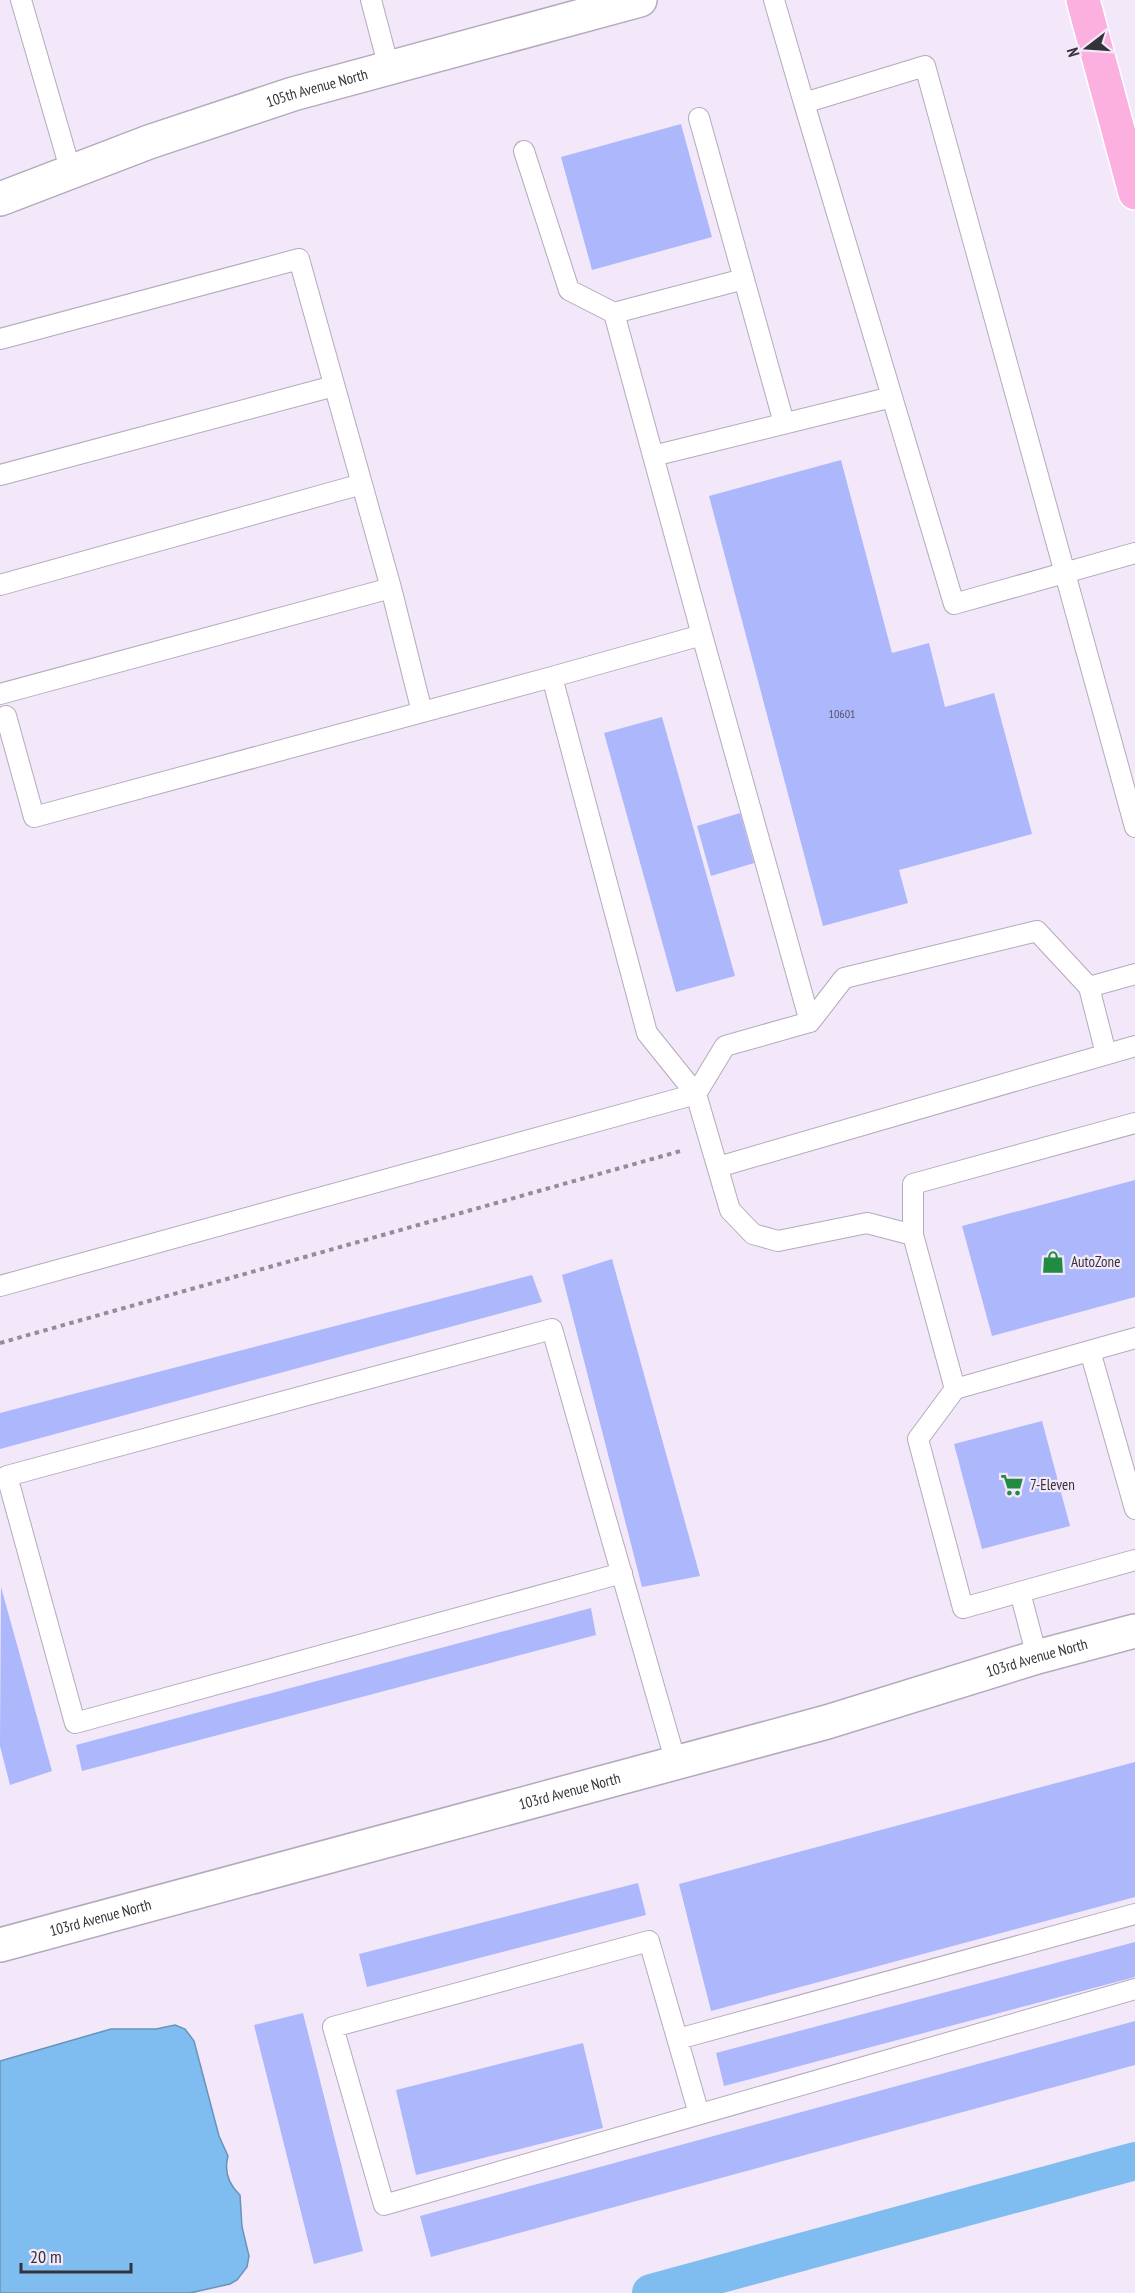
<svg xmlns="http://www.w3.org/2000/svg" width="1135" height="2293" font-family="'PT Sans Narrow',sans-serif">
<rect width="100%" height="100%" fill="#f2e8fa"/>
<path fill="#7fbcef" stroke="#6993b8" stroke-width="1.5" d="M175,2025l10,4 9,12 25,95 9,20c-4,15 0,28 12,39l2,32 7,29 -2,11 -10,13 -7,4 -40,9h-190v-232l111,-32h45z"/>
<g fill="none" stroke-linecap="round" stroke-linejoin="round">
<path stroke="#7fbcef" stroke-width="38" d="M651,2293l484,-132"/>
</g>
<path fill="#adb7fb" d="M681,124l31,113 -120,33 -31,-113z
M841,460l51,193 37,-10 16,64 49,-14 38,141 -133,36 9,33 -85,23 -114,-430z
M662,717l73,259 -59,16 -72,-259z
M740,813l14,50 -43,13 -14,-50z
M1135,1180v117l-143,39 -30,-110z
M612,1259l88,317 -58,11 -80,-312z
M532,1275l10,27 -542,147v-36z
M1042,1421l28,105 -88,23 -28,-105z
M1,1587l51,184 -42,14 -10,-39z
M591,1608l5,27 -514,136 -6,-26z
M1135,1762v135l-424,114 -32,-127z
M638,1883l8,32 -279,72 -8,-33z
M1135,1942v35l-411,109 -8,-33z
M303,2013l60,238 -49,13 -60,-239z
M1135,2021v44l-704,192 -11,-41z
M583,2043l20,85 -187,47 -20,-85z"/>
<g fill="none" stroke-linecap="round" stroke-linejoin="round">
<g stroke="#b3aabb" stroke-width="22">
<path id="service" d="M21,0l50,172
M371,0l18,68
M774,0l30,103
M699,118l85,305
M524,151l45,139 45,23 88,322 -150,42
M614,313l130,-34
M0,339l299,-80 92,329 -391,106
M653,456l239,-59
M0,475l334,-89
M1135,553l-181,51 -150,-501 121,-37 210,761
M0,585l362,-101
M391,588l31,124
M702,635l108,387
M6,716l28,101 518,-140 95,356 49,61 29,-48 85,-24 34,-44 193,-47 52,56
M1106,1054l-17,-67 46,-13
M718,1167l417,-121
M913,1235v-51l222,-61
M0,1286l696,-192 34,116 23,24 25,7 89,-18 46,12 42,154 -37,50 45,169 57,-16 17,65
M1090,1351l45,158
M955,1389l180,-51
M622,1573l-547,150 -68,-247 545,-147c41,145 82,289 124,434
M1020,1592l115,-32
M678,2039l457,-125
M699,2114l-50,-173 -316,86 51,178 751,-216"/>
</g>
<g stroke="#b3aabb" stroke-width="36">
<g id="minor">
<path id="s1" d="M0,199l149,-57 144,-48 347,-94"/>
<path id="s2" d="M0,1945l827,-223 210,-65 98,-26"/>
</g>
</g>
<g stroke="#fff" stroke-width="36">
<path id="trunk" d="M1083,0l52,193"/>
</g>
<path stroke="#938c99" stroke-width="4" stroke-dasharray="4.5 4.5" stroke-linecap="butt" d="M0,1343l684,-193"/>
<use href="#service" stroke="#fff" stroke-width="20"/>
<use href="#minor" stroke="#fff" stroke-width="33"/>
<use href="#trunk" stroke="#fbb0e0" stroke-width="33"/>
</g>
<defs>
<g id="shop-bare" transform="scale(1.8)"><path d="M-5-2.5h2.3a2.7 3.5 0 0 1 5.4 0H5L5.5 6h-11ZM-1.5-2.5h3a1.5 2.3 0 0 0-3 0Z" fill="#218b41" stroke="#f2e8fa" stroke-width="2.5" paint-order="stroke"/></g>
<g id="supermarket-bare" transform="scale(1.8)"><path d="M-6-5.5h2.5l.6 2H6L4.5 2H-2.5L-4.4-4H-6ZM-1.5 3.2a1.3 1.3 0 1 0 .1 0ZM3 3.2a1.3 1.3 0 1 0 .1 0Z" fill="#218b41" stroke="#f2e8fa" stroke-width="2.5" paint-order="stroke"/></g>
</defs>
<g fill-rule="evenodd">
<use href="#shop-bare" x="1053" y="1262"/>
<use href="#supermarket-bare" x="1012" y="1485"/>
</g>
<g text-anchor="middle" stroke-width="4.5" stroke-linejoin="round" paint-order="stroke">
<g font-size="12" fill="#54536a">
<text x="842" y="718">10601</text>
</g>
<g font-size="15" fill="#363239" stroke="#f2e8fa">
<text dy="5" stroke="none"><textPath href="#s1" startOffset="336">105th Avenue North</textPath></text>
<text dy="5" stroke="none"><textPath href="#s2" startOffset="1076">103rd Avenue North</textPath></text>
<text dy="5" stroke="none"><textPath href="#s2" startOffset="590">103rd Avenue North</textPath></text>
<text dy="5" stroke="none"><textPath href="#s2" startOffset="104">103rd Avenue North</textPath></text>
</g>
<g font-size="15" fill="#363239" stroke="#f2e8fa" text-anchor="start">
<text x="1071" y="1267">AutoZone</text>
<text x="1030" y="1490">7-Eleven</text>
</g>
</g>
<g transform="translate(1087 48) rotate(253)" stroke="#f2e8fa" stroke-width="4.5" paint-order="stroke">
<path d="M0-4.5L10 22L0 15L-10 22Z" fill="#363239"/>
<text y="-9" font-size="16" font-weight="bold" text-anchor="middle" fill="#363239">N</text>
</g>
<path d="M21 2263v9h110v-9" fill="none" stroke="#363239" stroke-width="3"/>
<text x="30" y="2263" font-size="18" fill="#363239" stroke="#f2e8fa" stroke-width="4.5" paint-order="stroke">20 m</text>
</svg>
